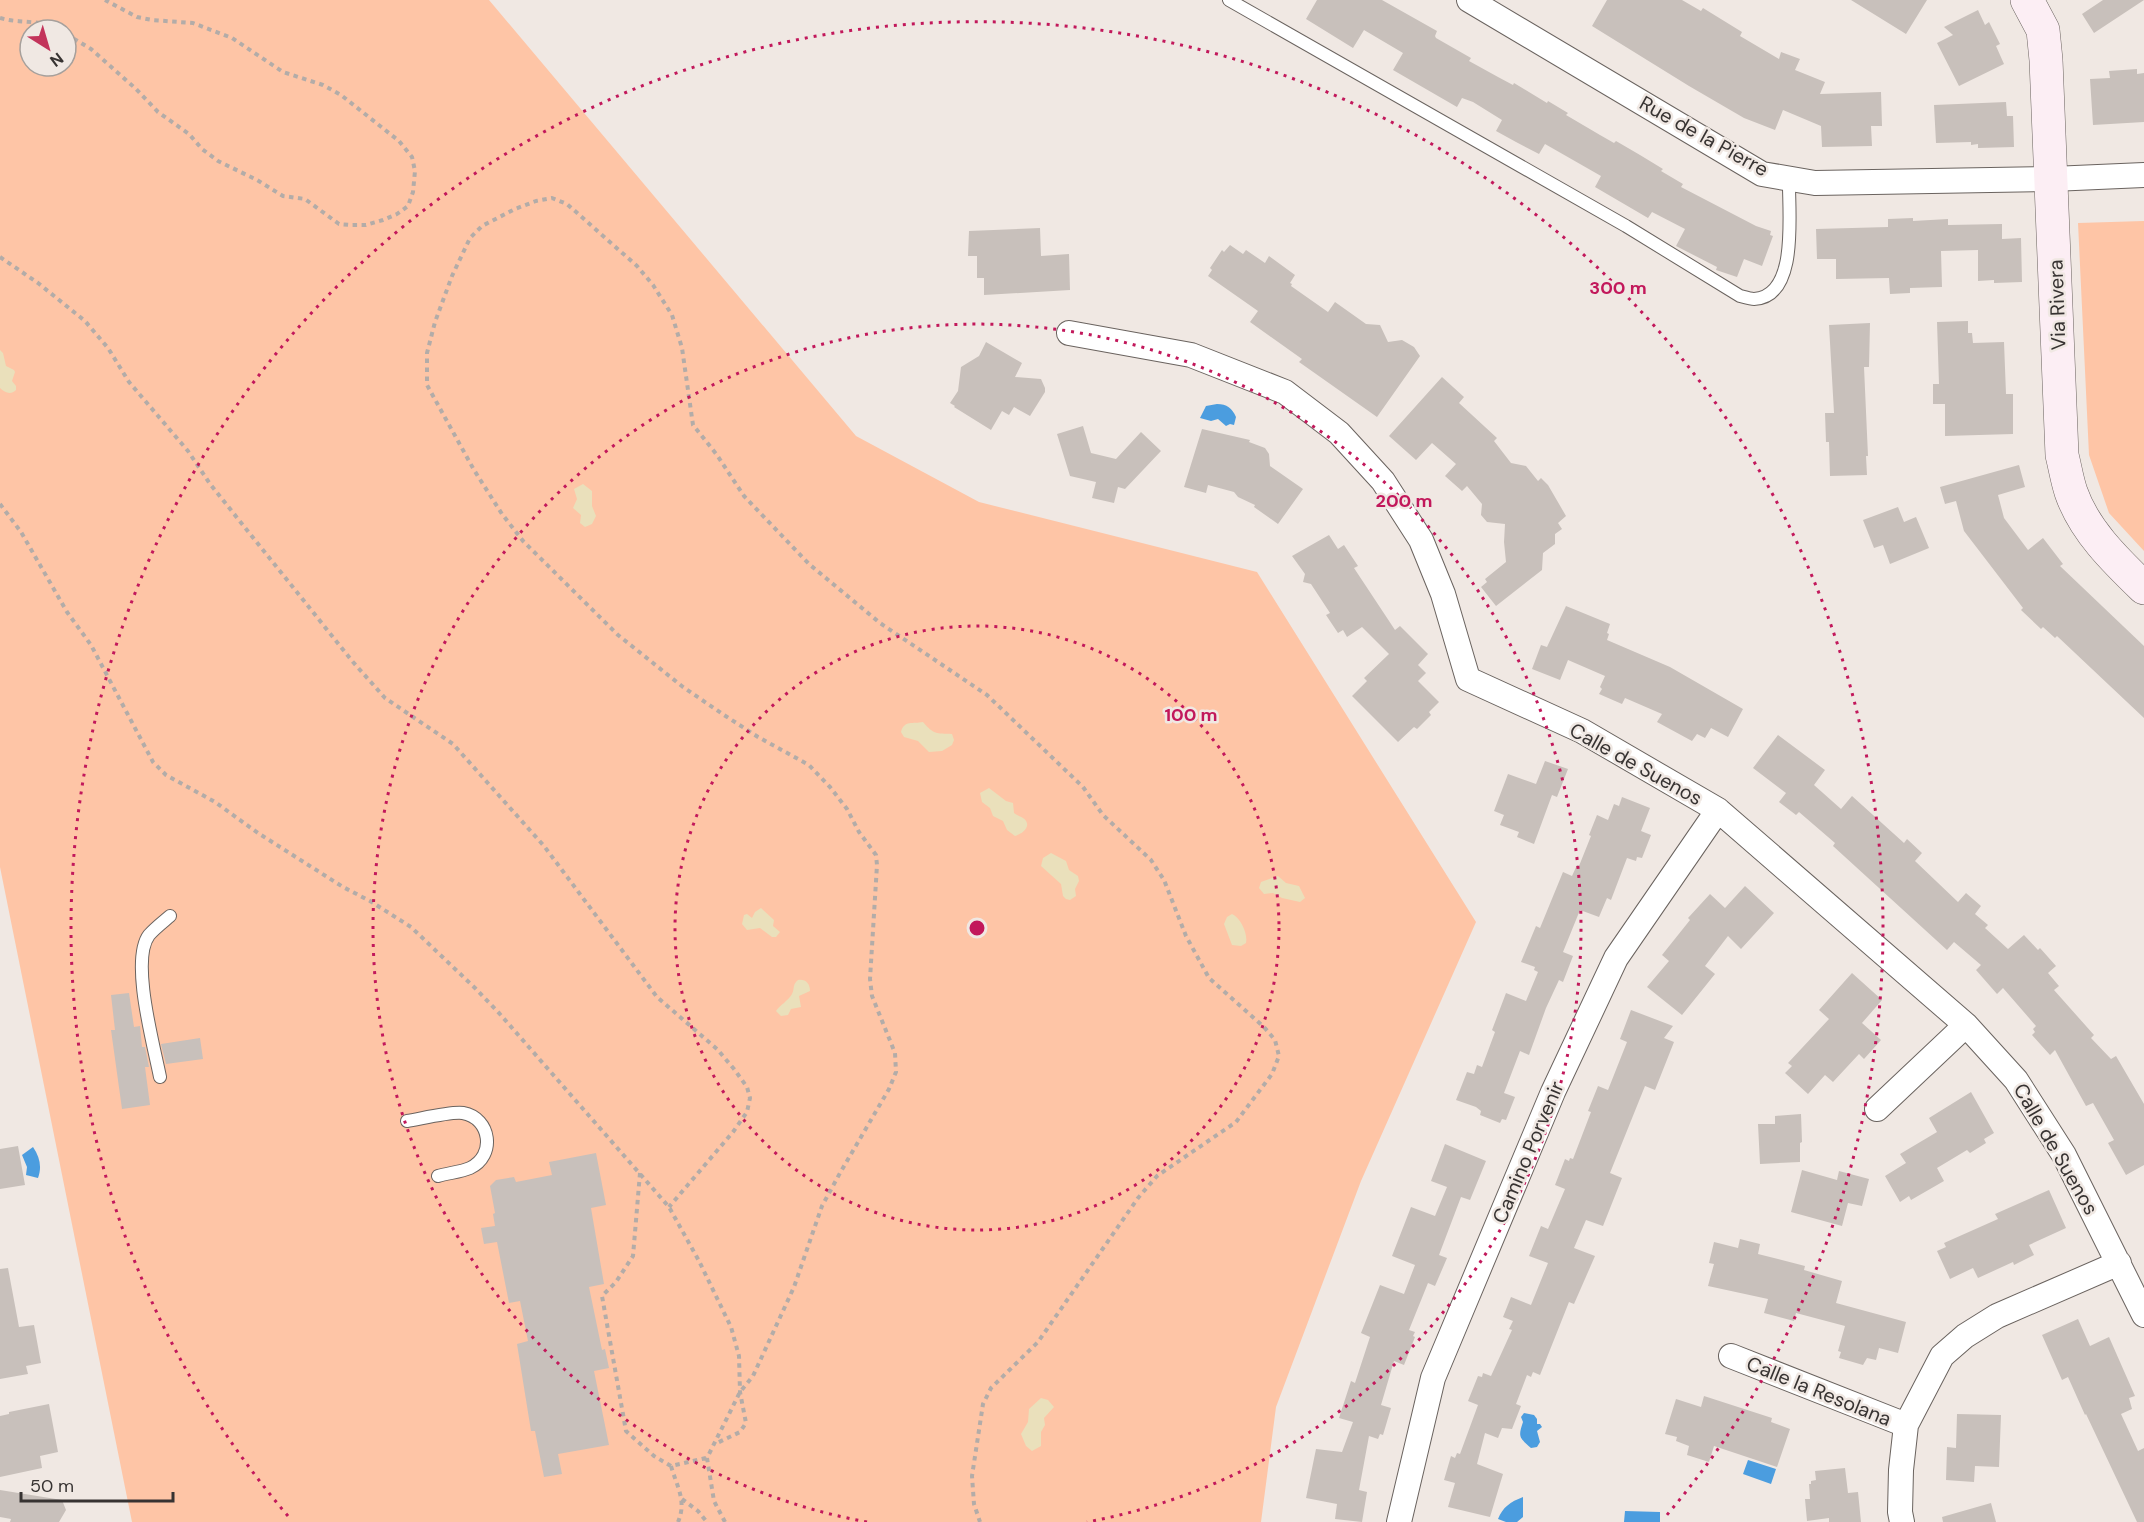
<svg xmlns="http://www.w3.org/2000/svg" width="2144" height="1522" font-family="'DM Sans',sans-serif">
<rect width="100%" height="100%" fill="#f0e8e3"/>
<path fill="#fec5a6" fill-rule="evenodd" d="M0,0h489l367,436 123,66 278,70 219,350 -115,259 -85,226 -15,115h-1129l-132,-655zM30,30h36v36h-36z
M2144,221v330l-35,-38 -20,-58 -11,-232z"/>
<path fill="#eae0bb" d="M0,350l3,3 3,13 8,4 1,2 -3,9 4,5v4c-5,5 -11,3 -16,-2z
M583,484l9,7v15l4,10 -4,8 -7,3 -5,-4 1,-8 -8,-7 4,-9 -3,-10z
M923,722c11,13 13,11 29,12l2,6 -2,5 -10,6 -13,1 -11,-11 -14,-4 -3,-5c3,-12 12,-8 22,-10z
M989,788l17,13 7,2 1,10c2,2 6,3 9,5 10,7 0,16 -8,18l-8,-6 -4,-9 -10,-5 -3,-8 -8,-6 -2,-9z
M1051,853l15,8 3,9 9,6 1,5 -4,8 1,7 -6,4 -4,-1 -3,-3 -2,-12 -20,-18 2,-8z
M1278,876l8,7 13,3 6,12 -5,4 -18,-4 -9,-5 -9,1 -5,-6 2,-6z
M761,908l13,12 -1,6 7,6 -4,5h-4l-12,-9 -13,2 -5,-6 2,-9 3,-1 5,4 3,-6z
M1232,914c9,4 16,20 14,29l-5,3 -9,-1 -8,-21 3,-7z
M798,980c8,-1 12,4 12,11l-11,5 2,11 -10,2 -3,6 -7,1 -5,-5c4,-6 12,-10 16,-17 3,-6 0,-9 6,-14z
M1041,1398l7,2 6,7 -10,11 1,7 -4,7v14l-9,5 -6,-5 -5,-12 7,-12 1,-13z"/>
<path fill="#4b9ddf" d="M1217,404c10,0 15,4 19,13l-2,8 -4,-1 -4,2 -8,-7 -7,2 -11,-3 6,-12z
M33,1147c7,10 9,20 5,31l-12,-3 1,-8 -5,-12z
M1524,1413l10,2 3,4v5h3l2,3 -5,4 3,11 -3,5 -6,1c-12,-11 -13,-11 -8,-26l-2,-5z
M1748,1460l28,9 -5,15 -28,-10z
M1523,1497v20l-6,5h-11l-8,-3c5,-12 12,-17 25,-22z
M1625,1511l35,1v10h-36z"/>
<path fill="#c8c0bb" d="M1317,0h65l55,31 -2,5 1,2 35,20 -2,3 29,16 15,8 1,-2 33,20 1,-2 20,12 -2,2 34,20 14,8 2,-2 24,14 23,14 -2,2 22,13 -2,3 75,39 15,5 -1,4 3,1 -11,30 -18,-7 -7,18 -21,-7 1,-3 -41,-21 9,-17 -33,-17 -4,6 -53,-31 6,-11 -56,-32 -6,10 -23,-12 -20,-11 6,-11 -29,-18 -11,-4 -5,9 -64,-37 10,-17 -39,-23 -11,18 -47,-29z
M1607,0h75l19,11 2,-3 39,24 -2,4 39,23 2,-7 19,7 -5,11 30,12 -5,12 61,-2 1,34h-11l1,20 -50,1 -1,-21 -38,-16 -8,20 -31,-12 -55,-32 -97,-60z
M1851,0h76l-21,34z
M2103,0h41l-50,33 -12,-19z
M1978,10l7,15 4,-3 11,22 -4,2 8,18 -45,22 -22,-43 16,-8 -9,-8z
M2137,69v5l7,-1v49l-51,3 -3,-46 20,-1 -1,-7z
M2006,102l1,14h6l1,31 -36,1v-4l-7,1v-3l-35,1 -2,-38z
M1913,218v3l35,-2v6l54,-1v15l19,-1 1,44 -28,1v-3l-16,1v-31l-37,1 1,36 -32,1v5l-20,1 -1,-16 -53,1v-20h-19l-1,-30 72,-2v-8z
M1040,228l1,28 28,-2 1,36 -86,5v-17h-7v-22h-9l1,-25z
M1230,245l13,9 3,-4 19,13 4,-7 26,19 -5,8 2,1 -1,2 37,26 7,-10 31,22 14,1 8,17 14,-2 12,7 6,9 -43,61 -78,-55 3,-3 -52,-37 8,-11 -50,-35 4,-6 -2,-2 12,-18 2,2z
M1968,321v12h4l1,10 31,-1 2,52h7v40l-68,2v-32h-12v-20h6l-2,-62z
M1870,323l-1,44h-5l4,89h-2l1,19 -37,1 -1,-34h-3l-1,-29h9l-5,-88z
M986,342l36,21 -7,14 26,2 4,9v4l-15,24 -16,-9 -5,8 -7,-4 -11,19 -37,-23 1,-1 -5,-3 8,-12 3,-24 18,-11z
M1442,377l22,20 -5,6 38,35 -3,3 17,22 15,3 12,15 3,-3 7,7 18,31 -8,7 4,6 -7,5v10l-12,9 -1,17 -46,36 -15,-19 6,-5 -2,-3 21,-17 -2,-20 1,-18 -18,-2 -6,-7 1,-11 -15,-18 -5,5 -17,-15 11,-12 -24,-21 -16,17 -27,-24z
M1083,426l8,27 25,6 25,-27 20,19 -36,38 -7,-2 -4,16 -22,-5 4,-16 -26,-6 -13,-42z
M1202,429l48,11 -1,2 16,6 4,6 1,12 33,23 -25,35 -24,-17 1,-2 -17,-8 -4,-5 -26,-7 -2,8 -22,-6z
M2019,465l6,22 -27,8 6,23 24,32 15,-12 20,26 -3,2 84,80v72l-87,-82 -2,2 -12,-11 -2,2 -20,-19 2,-2 -59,-77 -8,-30 -11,3 -5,-17z
M1898,507l6,15 12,-5 13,31 -39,16 -7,-19 -9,3 -11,-28z
M1329,535l9,14 6,-4 14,21 -4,2 41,62 5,-4 28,28 -10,11 8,8 -8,8 21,21 -10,10 2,3 -14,14 -3,-2 -16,15 -46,-46 15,-15 -3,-3 25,-24 -27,-27 -15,10 -4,-7 -5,3 -12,-18 4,-2 -19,-29 -8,-2 2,-8 -13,-18z
M1566,606l44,18 -3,9 2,1 -2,6 63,27 73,42 -15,28 -17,-9 -6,10 -8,-4 -5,7 -35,-19 5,-8 -37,-16 -3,6 -23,-10 3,-5 -2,-2 5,-11 -37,-16 -8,20 -28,-11 9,-24 6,2z
M1778,735l47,35 -11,15 27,24 11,-13 52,47 3,-4 15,14 -7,8 43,41 8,-9 15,13 -6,8 13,11 -3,3 23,21 16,-14 14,15 2,-2 16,18 -8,7 11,13 -5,4 40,45 -3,3 20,21 5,-3 28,48v61l-18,10 -18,-32 6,-3 -21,-37 -7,3 -31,-56 -5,5 -18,-20 3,-3 -2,-3 3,-3 -33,-38 -6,6 -21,-24 5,-5 -27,-23 -7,8 -114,-104 2,-3 -36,-31 -3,3 -17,-13 7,-9 -33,-25z
M1545,761l23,8 -11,28 -5,-2 -18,49 -17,-7 2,-5 -19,-7 4,-10 -10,-4 14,-37 28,10z
M1622,797l28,11 -9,23 10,4 -9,23 -5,-1 -1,4 -9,-3 -16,42 -4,-2 -8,19 -19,-7 -17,42 10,4 -10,26 -4,-2 -13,28 -17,47 -9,-4 -16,42 11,4 -9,23 -4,-1 -2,4 -20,-8 1,-4 -5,-4 -20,-7 11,-28 7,2 3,-9 5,2 13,-35 -3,-2 14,-37 20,8 12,-29 -4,-2 1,-3 -14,-5 15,-36 4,2 23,-56 9,4 5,-11 2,1 12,-30 -2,-1 8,-20 11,5 6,-16 5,2z
M1745,886l29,27 -33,36 -13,-13 -23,30 10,8 -33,41 -35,-28 22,-26 -7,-6 28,-35 -2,-2 22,-24 15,14z
M1852,973l30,27 -20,23 19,17 -17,19 -5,-5 -26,28 -8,-7 -17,19 -23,-21 7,-7 -4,-3 41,-44 -10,-9z
M129,993l5,34 6,-1 2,21h3l4,20h-4l5,38 -28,4 -11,-79h4l-4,-35z
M1631,1010l42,16 -9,12 10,4 -19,48 -10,-4 -35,87 12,5 -19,48 -17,-6 -12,28 21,8 -21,48 -5,-2 -29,73 -7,-3 -2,5 -4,-2 -11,29 5,2 -9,23 -10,-1 -4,10 -13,-5 -8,31 26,10 -13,43 -42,-10 7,-24 -11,-3 7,-24 4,2 2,-5 3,1 18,-49 -10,-4 10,-25 4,1 1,-4 8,3 21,-46 -3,-1 4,-8 -10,-4 8,-20 20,8 17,-42 -19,-7 12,-30 7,3 17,-40 -10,-4 10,-26 4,2 1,-3 3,1 18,-47 -3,-1 10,-25 10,4 19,-48 -7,-3z
M200,1038l3,21 -37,5 -5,-20z
M1971,1092l23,41 -10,6 2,4 -16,10 -3,-3 -30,18 7,13 -33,19 -2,-4 -9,6 -15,-26 21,-13 -6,-9 37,-22 -8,-14z
M1801,1114l1,28 -2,1v19l-40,2 -2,-40h17v-8z
M1445,1144l41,17 -16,39 -9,-3 -22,58 8,3 -12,28 -7,-3 -19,47 6,2 -2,4 2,1 -11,28 -10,-4 -13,44 10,3 -8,27 -3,-1 -2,5 -9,-3 -10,54 8,2 -5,30 -27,-3 2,-15 -31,-6 10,-49 26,3 11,-30 -14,-4 12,-37 4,2 15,-46 -9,-4 19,-48 24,9 11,-29 -23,-9 19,-49 24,9 12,-29 -16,-6z
M18,1146l7,39 -25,4v-40z
M596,1153l10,52 -15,3 13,76 -15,3 13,63 3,-1 4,19 -15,3 15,74 -51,9 4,20 -18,3 -9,-46h-4l-14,-87 11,-3 -8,-40 -11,2 -12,-61 -13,2 -3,-16 14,-2 -2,-12 2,-1 -5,-27 6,-6 18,-3 2,5 36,-7 -3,-13z
M1802,1170l35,10 2,-9 30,8 -7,27 -14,-3 -6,23 -51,-14z
M2049,1190l17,38 -37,17 5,10 -20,10 -1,-3 -35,16 -5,-10 -23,11 -13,-28 9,-4 -2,-4 54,-24 -3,-5z
M1740,1239l20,5 -2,10 47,12 -1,4 38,11 -6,22 70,19 -8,31 -19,-5 -3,12 -9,-2 -4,7 -24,-7 2,-6 -3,-1 7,-25 -49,-13 -2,8 -30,-8 4,-14 -60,-13 6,-22 -5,-1 5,-21 24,6z
M8,1268l11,59 15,-2 7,38 -15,3 2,8 -28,5v-110z
M2078,1319l12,27 19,-9 26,59 -6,2 3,11 -11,5 17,37 6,-3v74h-7l-51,-108 -1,1 -17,-38 -6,3 -20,-45z
M1704,1396l68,22 -1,4 19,7 -13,38 -63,-21 -5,16 -22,-7 2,-9 -13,-5 1,-4 -12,-3 11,-35 25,8z
M49,1404l9,48 -18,4 2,12 -42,9v-61l9,-2v-2z
M1957,1414l44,1 -2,52 -24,-1 -1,16 -28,-2 1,-33 9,1z
M1845,1468l3,25 10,-1 3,30h-32v-4l-22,3 -2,-22h5l-1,-15h2v-3l5,-1 -1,-9z
M0,1490l62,10 4,10 -7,12h-49l1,-3 -11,-2z
M1991,1503l5,19h-53l-1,-5z"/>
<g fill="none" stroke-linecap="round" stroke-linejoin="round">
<g stroke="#6a635f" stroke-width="14">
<path id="lane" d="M1229,0l397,226 114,70c4,1 10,3 14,3 46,-2 34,-90 35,-121
M160,1077c-6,-31 -30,-117 -11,-142 6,-7 14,-13 21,-19
M407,1121c13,-2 45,-10 56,-8 28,5 33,43 7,55 -9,4 -22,5 -32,8"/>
</g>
<g stroke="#6a635f" stroke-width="26">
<path id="street" d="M1469,0l293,174 53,9 237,-4 92,-4
M1069,333l122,22 94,37 54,41 44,48 38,59 22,54 25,85 114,52 136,79 248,215 50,55 48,75 80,160
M1877,1109l89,-84
M1731,1356l175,69
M1399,1522l34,-144 120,-286 63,-134 102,-148
M1902,1522l-2,-10 1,-42 5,-45 36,-69 23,-20 32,-20 122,-53"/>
</g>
<g stroke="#6a635f" stroke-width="34">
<path id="secondary" d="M2027,0l16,30 3,30 16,395c3,12 5,25 9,37 13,38 44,68 73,96"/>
</g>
<path stroke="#b3aca8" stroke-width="4" stroke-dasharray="4.5 4.5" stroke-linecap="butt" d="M0,18c20,6 43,1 60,12
M66,34l25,15 44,39 23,24 31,22 13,15 16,12 39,19 26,16 22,3 34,25 12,1h15l17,-5 14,-6 11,-8 5,-14 2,-21 -3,-14 -13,-16 -58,-46 -18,-10 -40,-13 -51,-34 -39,-15 -41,-3 -15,-3 -32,-17
M0,257l38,26 47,38 23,27 21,34 59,69 22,33 143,178 32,36 68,46 91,102 113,151 60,52 17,20 13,18 3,11 -3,14 -14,20 -64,75
M0,504l21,28 46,80 24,33 62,117 13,13 49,27 43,31 85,54 27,14 41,26 64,61 24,25 170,194 30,54 32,66 8,29 1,36 6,31 -6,9 -25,12
M640,1173l-7,83 -17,26 -14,14 24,135 28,25 17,10 35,-8
M671,1466c6,21 16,35 7,56
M682,1499l16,12 9,11
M725,1522l-11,-21 -7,-43 33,-66 13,-16 41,-89 28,-81 18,-33 49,-84 7,-17 -1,-19 -23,-57 -2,-17 7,-114 -1,-10 -17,-23 -12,-23 -17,-22 -21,-22 -51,-28 -34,-22 -41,-28 -65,-52 -95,-94 -21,-27 -28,-44 -47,-85v-32l8,-31 17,-46 18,-38 12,-12 33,-17 21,-8 16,-3 15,6 70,62 16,19 19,30 10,33 11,77 24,30 27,41 65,68 71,59 107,72 96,92 20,28 48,45 13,20 22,56 23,42 55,49 11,13 4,16 -7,18 -36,48 -79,54 -19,22 -100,144 -47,46 -8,16 -11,72 2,28 6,18"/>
<use href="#lane" stroke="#fff" stroke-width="12"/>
<use href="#street" stroke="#fff" stroke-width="24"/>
<use href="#secondary" stroke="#fceef4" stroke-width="33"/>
</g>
<g fill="none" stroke="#c2185b" stroke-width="3" stroke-dasharray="3 6">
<circle cx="977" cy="928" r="302"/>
<path d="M867 1522A604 604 0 1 1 1087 1522"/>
<path d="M288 1516A906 906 0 1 1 1666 1516"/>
</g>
<g text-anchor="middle" stroke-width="5" stroke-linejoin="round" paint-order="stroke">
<g font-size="20" fill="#373332" stroke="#f0e8e3">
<text transform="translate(1704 136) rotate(29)" y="7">Rue de la Pierre</text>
<text transform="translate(2057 305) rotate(-92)" y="7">Via Rivera</text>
<text transform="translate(1636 764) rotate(29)" y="7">Calle de Suenos</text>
<text transform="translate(2056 1149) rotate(60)" y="7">Calle de Suenos</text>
<text transform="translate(1528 1152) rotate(-67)" y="7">Camino Porvenir</text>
<text transform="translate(1819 1391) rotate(22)" y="7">Calle la Resolana</text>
</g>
</g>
<circle cx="977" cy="928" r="9" fill="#c2185b" stroke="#f0e8e3" stroke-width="3"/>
<g font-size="18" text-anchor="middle" font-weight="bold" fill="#c2185b" stroke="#f0e8e3" stroke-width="5" stroke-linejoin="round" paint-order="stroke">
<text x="1618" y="294">300 m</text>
<text x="1404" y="507">200 m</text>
<text x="1191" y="721">100 m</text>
</g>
<g transform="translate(48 48) rotate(143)"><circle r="28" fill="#f0e8e3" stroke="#a6a09c" stroke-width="1.5"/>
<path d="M0-4.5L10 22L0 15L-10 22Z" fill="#c3345b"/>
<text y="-9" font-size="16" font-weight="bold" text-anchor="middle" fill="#373332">N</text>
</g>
<path d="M21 1492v9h152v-9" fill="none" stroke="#373332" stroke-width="3"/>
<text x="30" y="1492" font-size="18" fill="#373332" stroke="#f0e8e3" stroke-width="4.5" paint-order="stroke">50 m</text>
</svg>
